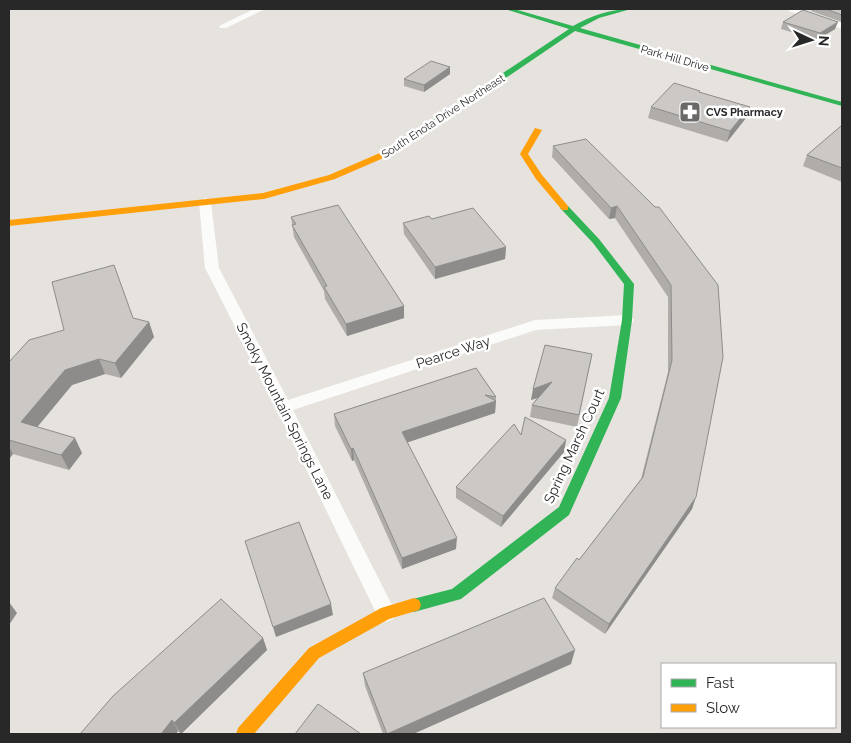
<svg xmlns="http://www.w3.org/2000/svg" width="851" height="743" font-family="Raleway,sans-serif">
<rect width="100%" height="100%" fill="#e6e2de"/>
<g fill="none" stroke-linecap="round" stroke-linejoin="round">
<path fill="#fbfbfa" fill-rule="evenodd" d="M254,9h11l-39,19h-6l-1,-2z
M788,9h12l42,14v6l-53,-18z
M205,198l6,4 8,66 69,132 247,-80 92,-5 5,2 2,3 -2,3 -5,2 -91,5 -243,80 100,197 3,6 -3,6 -7,3 -7,-3 -103,-212 -71,-139 -6,-66z"/>
<path fill="#30b455" fill-rule="evenodd" d="M505,9h9l59,17c17,-10 38,-17 58,-17l-32,9 -19,10 262,74v4l-267,-75 -168,114h-6v-4l168,-112z
M565,205l3,1 31,33 35,45 -2,36 -11,78 -52,117 -108,84 -47,13 -5,-2 -2,-5 2,-5 43,-11 107,-82 50,-109 13,-78 2,-36 -31,-41 -31,-33 -2,-2z"/>
<path fill="#ff9f0a" fill-rule="evenodd" d="M535,128l7,2 -14,24 14,21 26,31v4h-6l-26,-31 -16,-25z
M401,141l7,2 -13,10 -60,26 -71,20 -255,27v-6l254,-27 66,-18 60,-26z
M414,598l5,2 2,5 -2,5 -30,9 -70,39 -65,76h-18l2,-6 71,-80 72,-40z"/>
</g>
<path fill="#afaca9" d="M812,9h30v13l-31,-11z
M783,22l52,7 -18,11 -36,-11z
M450,67v7l-26,18 -20,-6v-7z
M700,91v2l46,25 -19,24 -79,-24 3,-11z
M842,127v55l-39,-16 4,-11z
M553,146l165,139 -26,224 -87,125 -53,-36 3,-10 24,-28 62,-81 27,-107v-75l-53,-79 -6,1 -57,-62z
M291,217l113,89v12l-57,18 -22,-37 -1,-8 -30,-54z
M432,219l74,28 -1,12 -70,20 -31,-45 -1,-11z
M149,322l5,15 -33,41 -16,-4 -33,11 -35,42 45,26 -13,17 -56,-16 -4,5v-97z
M592,354l-15,73 -47,-10 2,-12 5,-7 -6,2z
M476,368l20,29 -1,16 -88,29 49,107 -54,20 -48,-109 -2,1 -17,-35 -1,-12z
M521,435l45,5 -2,12 -63,75 -45,-29v-11z
M263,638l4,12 -86,84 -3,-3 -2,3h-96z
M571,664l-158,70h-30l-18,-48 -2,-13z"/>
<path fill="#8e8c8a" d="M838,22l-3,7 -18,11 3,-7z
M450,67v7l-26,18v-7z
M750,107l-4,11 -19,24 3,-11z
M617,206l-2,12 -6,1 2,-11z
M506,247l-1,12 -70,20v-12z
M404,306v12l-57,18 -1,-12z
M149,322l5,15 -33,41 -6,-15z
M99,359l6,15 -33,11 -43,52 -8,-15 44,-52z
M552,382l-2,12 -19,6 2,-11z
M496,401l-1,12 -92,31 -1,-12z
M75,438l7,15 -13,17 -8,-15z
M566,440l-2,12 -63,75 2,-11z
M9,446l4,8 -4,5z
M353,448l1,12 -2,1 -1,-12z
M696,497l-4,12 -87,125 4,-10z
M457,538l-1,11 -54,20v-11z
M9,602l8,11 -8,12z
M331,604l2,11 -57,22 -3,-10z
M263,638l4,12 -86,84 -7,-11z
M575,650l-4,14 -158,70h-26z
M172,720l6,11 -2,3h-15z"/>
<path fill="#cbc8c5" stroke="#8e8c8a" d="M826,9h16v6z
M803,10l35,12 -18,11 -37,-11z
M431,61l19,6 -26,18 -20,-6z
M674,83l26,8 -1,1 51,15 -20,24 -79,-24z
M841,126l1,1v41l-35,-13z
M586,139l69,68h4l59,78 5,72 -27,140 -87,127 -54,-36 22,-30 2,2 64,-83 29,-117 -1,-75 -54,-79 -6,2 -58,-62z
M338,205l66,101 -58,18 -22,-37 3,-1 -35,-61 4,-1 -5,-7z
M473,208l33,39 -71,20 -32,-44 26,-7 3,3z
M114,265l19,53 16,4 -34,41 -16,-4 -34,11 -44,52 54,16 -14,17 -52,-15v-78l20,-22 35,-10 -12,-48z
M545,345l47,9 -13,61 -47,-10 20,-23 -19,7z
M476,368l20,29 -11,-2 11,6 -94,31 55,106 -55,20 -49,-110 -2,1 -17,-35z
M525,417l41,23 -63,76 -47,-29 58,-63 7,11z
M299,522l32,82 -58,23 -28,-86z
M544,598l31,52 -188,84 -24,-61z
M221,599l42,39 -89,85 -2,-3 -11,14h-81l33,-38z
M318,704l43,30h-66z"/>
<defs>
<g id="pharmacy-square" transform="scale(1.125)"><rect x="-9" y="-9" width="18" height="18" rx="4" fill="#6a6968" stroke="#fff"/><path d="M-2-6h4v4h4v4h-4v4h-4v-4h-4v-4h4Z" fill="#fff"/></g>
</defs>
<g fill-rule="evenodd">
<use href="#pharmacy-square" x="690" y="112"/>
</g>
<g text-anchor="middle" stroke-width="5" stroke-linejoin="round" paint-order="stroke">
<g font-size="11" fill="#282828" stroke="#fff">
<text transform="translate(675 58) rotate(16)" y="4">Park Hill Drive</text>
<text transform="translate(443 116) rotate(-33)" y="4">South Enota Drive Northeast</text>
</g>
<g font-size="11" font-weight="bold" fill="#282828" stroke="#fff" text-anchor="start">
<text x="706" y="116">CVS Pharmacy</text>
</g>
<g font-size="14" fill="#282828" stroke="#fff">
<text transform="translate(453 352) rotate(-18)" y="5">Pearce Way</text>
<text transform="translate(285 411) rotate(63)" y="5">Smoky Mountain Springs Lane</text>
<text transform="translate(574 446) rotate(-65)" y="5">Spring Marsh Court</text>
</g>
</g>
<rect width="851" height="743" fill="none" stroke="#282828" stroke-width="20"/>
<rect x="661" y="663" width="175" height="65" fill="#ffffff" stroke="#a9a9a9"/>
<rect x="671" y="679" width="25" height="8" fill="#30b455" stroke="#a9a9a9"/>
<text x="706" y="688" font-size="15" fill="#282828">Fast</text>
<rect x="671" y="704" width="25" height="8" fill="#ff9f0a" stroke="#a9a9a9"/>
<text x="706" y="713" font-size="15" fill="#282828">Slow</text>
<g transform="translate(811 40) rotate(94)" stroke="#ffffff" stroke-width="4" paint-order="stroke">
<path d="M0-4L9 19L0 12L-9 19Z" fill="#282828"/>
<text y="-8" font-size="14" font-weight="bold" text-anchor="middle" fill="#282828">N</text>
</g>
</svg>
